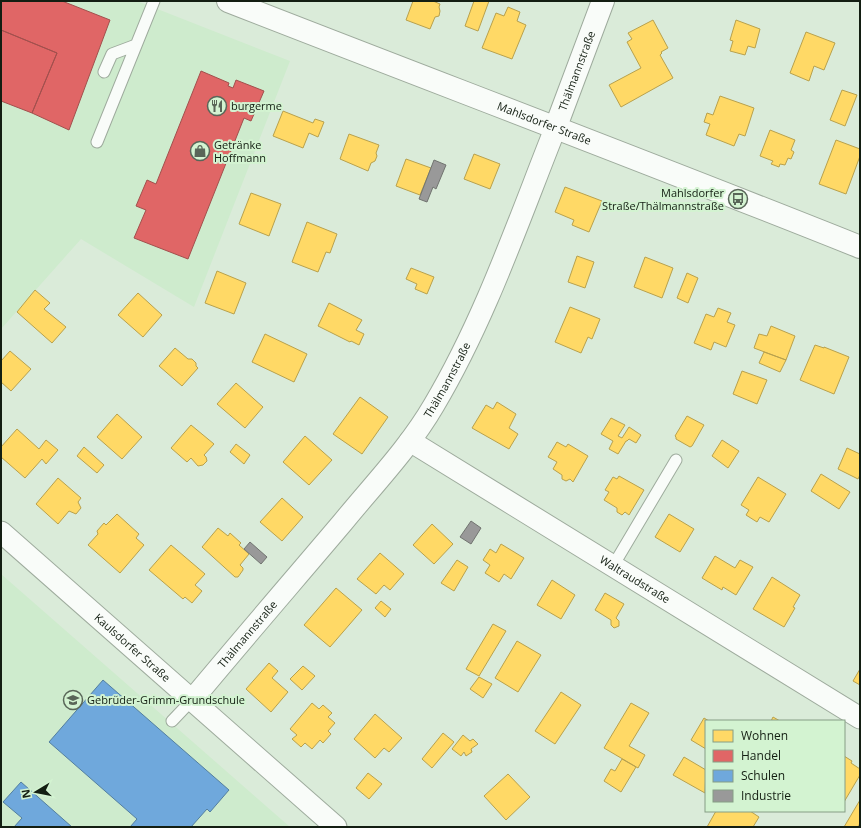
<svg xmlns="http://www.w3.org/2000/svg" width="861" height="828" font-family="'Open Sans',sans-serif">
<rect width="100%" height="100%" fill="#daebd9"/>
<path fill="#ceebcd" d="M1,1h136l153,60 -96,246 -113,-68 -80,90z
M1,574l289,253h-289z"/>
<path fill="#ffd966" stroke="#b8a14d" d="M413,1h20l7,3 -1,3 1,4 -1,5 -4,1 -5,12 -24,-9z
M474,1h15l-11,30 -13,-5z
M508,7l12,5 -3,9 9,4 -14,34 -30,-11 14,-35 8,3z
M653,20l15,28 -7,4 1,1 -2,2 13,23 -52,29 -12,-22 32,-17 -14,-26 5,-3 -4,-6z
M736,20l24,9 -5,19 -7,-2 -3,9 -15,-4 3,-10 -3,-1z
M806,32l29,11 -11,27 -10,-4 -5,15 -19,-8z
M842,90l15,5 -12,31 -15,-6z
M720,96l34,12 -9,28 -6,-2 -5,12 -28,-11 4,-11 -6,-2 3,-9 6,2z
M283,111l30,12 2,-4 9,3 -6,15 -9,-4 -6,15 -30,-12z
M770,130l25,10 -4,10 3,2 -3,7 -3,-1 -3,7 -5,-1 -1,3 -8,-3 2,-3 -13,-5z
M349,134l30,11 -3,8 1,3 -2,5 -4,2 -3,8 -28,-12z
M836,140l24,9v7l-14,38 -27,-10z
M474,154l26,10 -10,25 -26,-10z
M406,159l25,9 -11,27 -24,-9z
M565,187l37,14 -13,31 -17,-7 2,-5 -19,-8z
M251,193l30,11 -12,32 -30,-12z
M307,222l30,12 -7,19 -4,-1 -8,20 -26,-10z
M577,256l17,6 -9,26 -17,-6z
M645,257l28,11 -11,30 -28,-11z
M411,268l23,9 -7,17 -12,-5 2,-5 -11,-5z
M217,271l29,12 -12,31 -29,-11z
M687,273l11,5 -10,25 -11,-5z
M35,290l15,13 -6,6 22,18 -14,16 -35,-31z
M138,293l24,22 -19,22 -25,-22z
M329,303l33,17 -6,10 8,4 -5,11 -8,-4 -1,1 -32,-16z
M570,307l30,12 -8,20 -4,-2 -7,16 -26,-11z
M718,308l13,5 -4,9 8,3 -9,22 -12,-5 -3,8 -17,-7 12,-29 8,3z
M771,326l24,10 -9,24 -32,-12 5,-14 8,2z
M265,334l42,20 -13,28 -42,-20z
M815,345l9,3v-1l25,10 -15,37 -34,-14z
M175,348l13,11h4l4,4v3l2,2 -16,18 -23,-20z
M10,351l21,18 -20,22 -10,-9v-21z
M764,352l22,8 -6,12 -21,-9z
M742,371l25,9 -10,24 -24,-10z
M236,383l27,24 -18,21 -28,-24z
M360,397l28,20 -26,37 -29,-20z
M497,402l19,12 -7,14 9,6 -9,15 -37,-21 14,-23 7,4z
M117,414l25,23 -20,22 -25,-22z
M687,416l17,9 -12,21 -2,1 -14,-8v-2l-1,-1z
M611,418l14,7 -7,11 4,2 7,-11 12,8 -5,8 -7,-4 -2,2h-1l-8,13 -9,-5 4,-8 -12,-7z
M191,425l23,19 -10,11 2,2 1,4 -4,4 -5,1 -7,-8 -4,4 -16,-14z
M17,429l22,20 7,-9 12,10 -12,14 -4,-5 -17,19 -24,-21v-10z
M305,436l27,24 -23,25 -26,-23z
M722,440l17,11 -11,17 -16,-12z
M557,442l9,5 2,-3 20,12 -15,26 -3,-3 -4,2 -4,-2v-4l-9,-6 4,-7 -9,-5z
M236,444l14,11 -6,9 -14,-12z
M84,447l20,18 -7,8 -20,-17z
M847,448l13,6v21l-2,4 -20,-10z
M821,474l29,18 -11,17 -28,-18z
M619,476l25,14 -15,25 -4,-3 -3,3 -5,-3v-4l-13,-8 5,-8 -4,-2 8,-13 4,2z
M758,477l28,17 -17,28 -9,-5 -3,5 -11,-7 3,-5 -8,-5z
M58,478l23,20 -3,4 3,6 -5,6 -7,-3 -11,13 -22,-20z
M282,498l21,19 -21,24 -22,-19z
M117,514l22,20 -3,4 8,7 -24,28 -32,-28 10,-11 -1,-3 7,-8 2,2z
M669,514l25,15 -14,23 -25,-15z
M432,524l21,20 -19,20 -21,-19z
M218,528l10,8 2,-3 11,10 -2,2 10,9 -9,11 3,3v2l-5,7h-3l-33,-30z
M501,544l23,14 -13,21 -7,-5 -5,8 -14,-9 5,-8 -7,-5 7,-11 6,4z
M171,545l34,29 -10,11 7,6 -10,12 -7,-6 -2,2 -34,-29z
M380,553l24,21 -14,16 -6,-5 -8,9 -19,-15z
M715,556l20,12 5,-8 13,7 -17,28 -13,-8 -1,3 -20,-12z
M457,560l11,7 -14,24 -13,-8z
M772,577l28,18 -7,12 2,1 -11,19 -31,-18z
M552,580l23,15 -14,24 -24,-14z
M336,588l26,22 -32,37 -26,-22z
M605,593l19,11 -8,14 3,3v5l-5,2 -3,-3v-5l-16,-10z
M381,601l10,8 -6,8 -10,-9z
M493,624l13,7 -27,45 -13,-7z
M517,641l24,14 -23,37 -23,-14z
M269,663l9,8 -6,7 16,14 -17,20 -25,-23z
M303,666l12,10 -13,14 -12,-11z
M860,669v16l-7,-4z
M479,677l13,7 -9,14 -13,-9z
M561,692l20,13 -26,39 -20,-13z
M312,703l7,6 4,-4 9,8 -4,4 7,6 -7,8 3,3 -8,9 -3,-3 -8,9 -7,-6 -4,4 -9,-8 5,-4 -7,-6z
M631,703l18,10 -20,33 16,9 -7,13 -34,-20z
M375,714l27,24 -13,14 -5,-4 -9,10 -21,-19z
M773,717l7,4h-9z
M704,718l5,3h-3v28l-15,-9z
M443,733l11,9 -22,26 -10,-9z
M463,735l7,6 3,-2 5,5 -7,5 1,3 -6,4 -2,-4 -3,4 -9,-7z
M844,756l8,5 -1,2 9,6v6l-16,27z
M684,757l22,13 -1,23 -32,-18z
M622,759l14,8 -15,25 -17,-11 7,-12 4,2z
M368,773l14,11 -13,15 -13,-11z
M508,774l22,23 -24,23 -22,-24z
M860,800v23l-2,4h-14z
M716,811h34l9,6 -6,10h-46z"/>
<path fill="#e06666" stroke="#a2504d" d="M1,1h61l48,19 -41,110 -37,-17 25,-60 -56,-23z
M1,30l56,23 -25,60 -31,-12z
M201,71l28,12 -1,3 5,2 3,-8 28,11 -13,30 -7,-3 -56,141 -54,-21 12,-28 -10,-4 11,-26 9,4z"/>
<path fill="#6fa8dc" stroke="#537f9f" d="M103,680l126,110 -19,22 -3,-3 -16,18h-61l7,-8 -88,-77z
M21,782l51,45h-58l8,-9 -19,-16z"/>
<path fill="#999" stroke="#717470" d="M434,160l12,5 -10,24 -3,-2 -6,15 -8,-3z
M471,521l10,7 -10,16 -11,-7z
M250,542l17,15 -6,7 -17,-15z"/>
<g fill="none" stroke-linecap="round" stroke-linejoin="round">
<g stroke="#9eab9d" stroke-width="13">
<path id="lane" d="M104,72l8,-18 24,-9
M97,142l57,-141
M613,566l63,-106
M172,721l20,-21"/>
</g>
<g stroke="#9eab9d" stroke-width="23">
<g id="street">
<path id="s1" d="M410,441l450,277"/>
<path id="s2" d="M1,532l335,295"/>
<path id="s3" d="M192,700c50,-60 101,-119 151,-178 31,-38 66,-74 91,-117 51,-86 84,-183 121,-276"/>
</g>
</g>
<g stroke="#9eab9d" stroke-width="24">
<g id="secondary">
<path id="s4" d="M228,1c210,82 422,162 632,246"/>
<path id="s5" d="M555,129l48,-128"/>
</g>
</g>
<use href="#lane" stroke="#f9fcf9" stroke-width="11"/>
<use href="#street" stroke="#f9fcf9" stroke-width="21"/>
<use href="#secondary" stroke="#f9fcf9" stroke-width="22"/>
</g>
<defs>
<g id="restaurant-ring" transform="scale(1)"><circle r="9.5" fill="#d3f3d1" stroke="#596658" stroke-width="1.5"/><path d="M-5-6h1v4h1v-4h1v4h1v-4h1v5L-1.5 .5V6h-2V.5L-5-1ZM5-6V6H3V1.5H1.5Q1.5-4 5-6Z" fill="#596658"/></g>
<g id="shop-ring" transform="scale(1)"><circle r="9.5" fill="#d3f3d1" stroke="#596658" stroke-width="1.5"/><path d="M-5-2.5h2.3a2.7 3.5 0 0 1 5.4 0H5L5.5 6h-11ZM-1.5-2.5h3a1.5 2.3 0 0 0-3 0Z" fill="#596658"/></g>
<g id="bus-ring" transform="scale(1)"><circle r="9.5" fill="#d3f3d1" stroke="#596658" stroke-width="1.5"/><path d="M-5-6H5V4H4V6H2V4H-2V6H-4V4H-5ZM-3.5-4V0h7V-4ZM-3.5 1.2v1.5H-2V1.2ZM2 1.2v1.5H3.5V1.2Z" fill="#596658"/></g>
<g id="school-ring" transform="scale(1)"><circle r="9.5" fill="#d3f3d1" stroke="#596658" stroke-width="1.5"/><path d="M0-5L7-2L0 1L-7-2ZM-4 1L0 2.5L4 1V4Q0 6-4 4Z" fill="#596658"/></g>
</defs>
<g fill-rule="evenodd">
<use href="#restaurant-ring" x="217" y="106"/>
<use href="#shop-ring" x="200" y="151"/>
<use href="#bus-ring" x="738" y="199"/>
<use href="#school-ring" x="73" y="700"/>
</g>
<g text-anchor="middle" stroke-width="4" stroke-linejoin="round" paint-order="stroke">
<g font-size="11" fill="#131e12" stroke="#d3f3d1">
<text dy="4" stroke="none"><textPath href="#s5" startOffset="62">Thälmannstraße</textPath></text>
<text dy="4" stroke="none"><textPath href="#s4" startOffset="339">Mahlsdorfer Straße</textPath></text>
<text dy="4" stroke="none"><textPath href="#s3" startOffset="410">Thälmannstraße</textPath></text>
<text dy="4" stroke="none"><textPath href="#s1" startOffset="264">Waltraudstraße</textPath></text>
<text dy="4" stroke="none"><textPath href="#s3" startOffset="86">Thälmannstraße</textPath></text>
<text dy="4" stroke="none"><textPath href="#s2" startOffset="175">Kaulsdorfer Straße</textPath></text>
</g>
<g font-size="11" fill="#131e12" stroke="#d3f3d1" text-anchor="start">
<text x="231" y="110">burgerme</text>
<text x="214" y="149">Getränke<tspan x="214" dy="13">Hoffmann</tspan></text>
<text x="724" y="197" text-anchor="end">Mahlsdorfer<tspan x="724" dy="13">Straße/Thälmannstraße</tspan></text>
<text x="87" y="704">Gebrüder-Grimm-Grundschule</text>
</g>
</g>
<rect width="861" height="828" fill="none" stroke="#131e12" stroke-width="4"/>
<rect x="705" y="720" width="140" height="92" fill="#d3f3d1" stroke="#869e85"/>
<rect x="713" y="730" width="20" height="12" fill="#ffd966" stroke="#869e85"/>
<text x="741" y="740" font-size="12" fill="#131e12">Wohnen</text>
<rect x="713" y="750" width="20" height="12" fill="#e06666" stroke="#869e85"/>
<text x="741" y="760" font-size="12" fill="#131e12">Handel</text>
<rect x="713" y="770" width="20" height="12" fill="#6fa8dc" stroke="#869e85"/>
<text x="741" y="780" font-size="12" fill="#131e12">Schulen</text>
<rect x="713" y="790" width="20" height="12" fill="#999999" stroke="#869e85"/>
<text x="741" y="800" font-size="12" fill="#131e12">Industrie</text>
<g transform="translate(36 792) rotate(260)" stroke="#d3f3d1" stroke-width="3" paint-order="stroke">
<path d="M0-3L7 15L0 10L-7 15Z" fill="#131e12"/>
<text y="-6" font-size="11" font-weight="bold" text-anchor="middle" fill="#131e12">N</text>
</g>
</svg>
